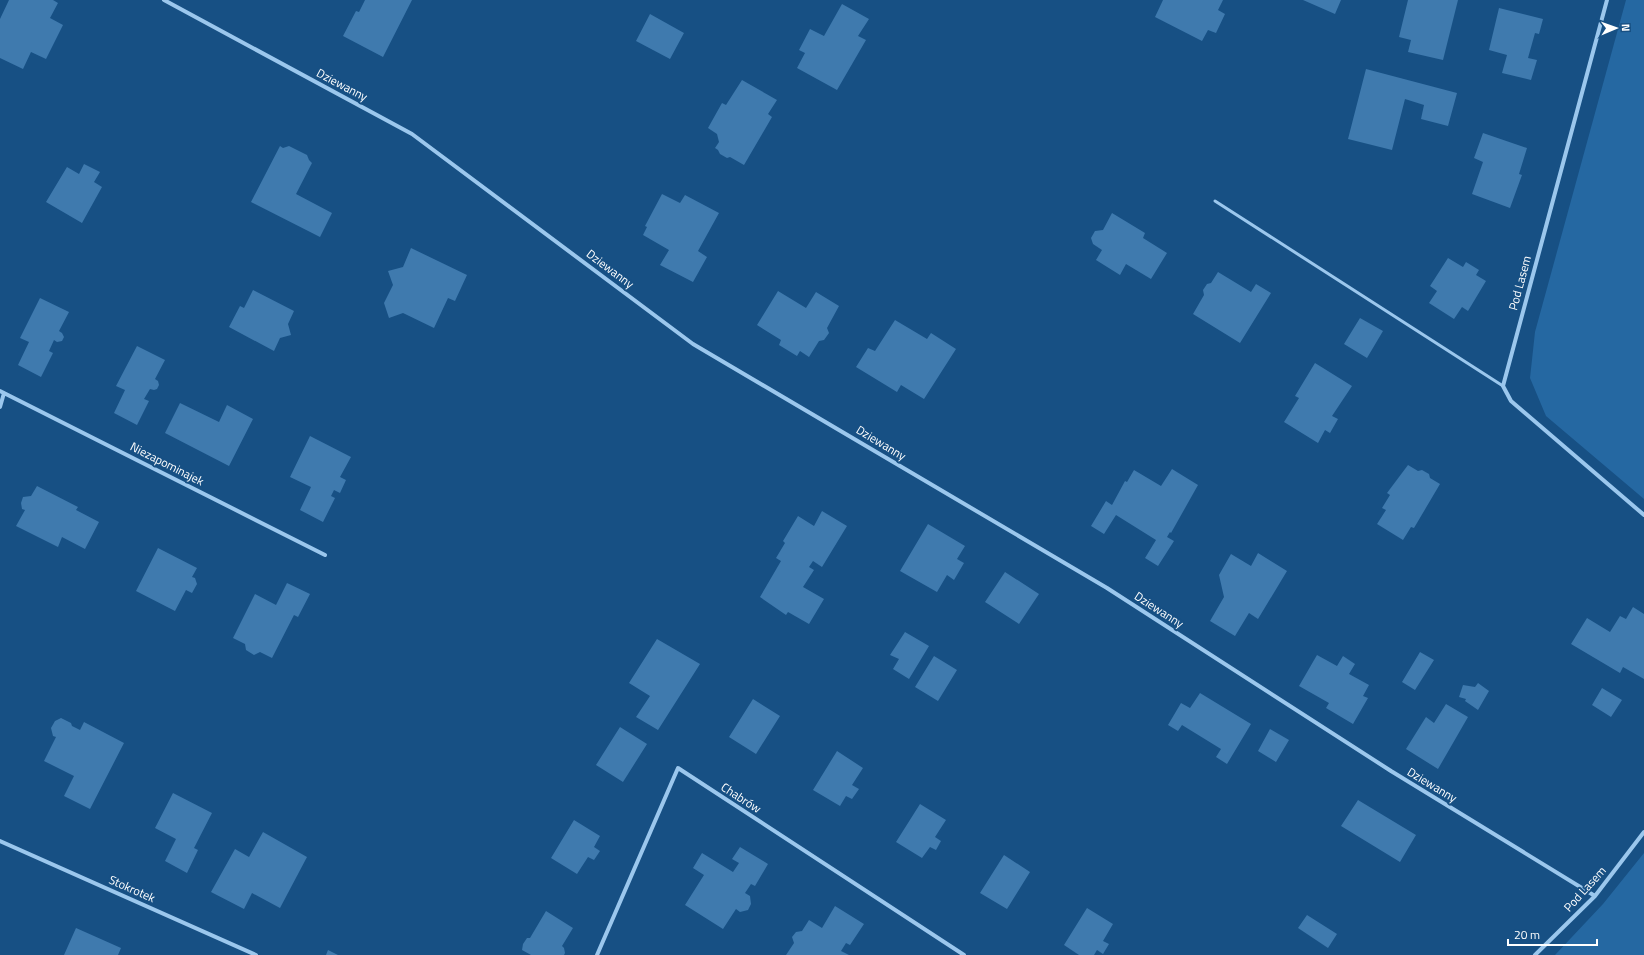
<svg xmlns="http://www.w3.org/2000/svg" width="1644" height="955" font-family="'Titillium Web',sans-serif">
<rect width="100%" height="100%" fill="#175084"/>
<path fill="#2568a2" d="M1626,0h18v499l-98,-83 -16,-38 5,-46z
M1644,853v102h-89l48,-51z"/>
<path fill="#3f7aae" d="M9,0h44l5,3 -8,15 13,7 -17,34 -15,-7 -8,17 -23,-11v-39z
M365,0h47l-29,57 -40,-21 13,-25 3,1z
M1163,0h60l-5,10 7,4 -9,19 -8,-3 -6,11 -47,-24z
M1303,0h38l-6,14z
M1408,0h50l-15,60 -35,-8 3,-12 -12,-3z
M842,4l27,15 -11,17 8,4 -29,50 -40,-22 8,-15 -6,-3 11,-21 14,7z
M1499,8l44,11 -4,15 -4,-1 -7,25 9,2 -6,20 -29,-7 5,-18 -18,-5z
M650,14l34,19 -14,26 -34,-18z
M1366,69l91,24 -9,33 -27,-7 3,-14 -19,-6 -13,51 -44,-11z
M742,80l35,20 -9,14 4,3 -28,48 -14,-8 -3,1 -7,-4 -2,-4 -3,-2 4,-6 -2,-8 -9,-6 14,-25 4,2z
M1483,133l44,15 -8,26 3,1 -12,33 -38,-14 11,-32 -9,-4z
M280,146l3,2 6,-2 18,9 2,5 3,3 -16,31 36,19 -12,24 -69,-35z
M84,164l16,8 -6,10 8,5 -20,36 -36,-21 21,-35 12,7z
M662,194l18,9 5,-8 34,18 -21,38 9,6 -14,25 -33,-17 9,-15 -26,-15 4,-8 -2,-1z
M1112,213l33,20 -2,5 24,15 -16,26 -25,-15 -6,11 -24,-15 6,-10 -9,-6 -2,-6 4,-7 8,-1z
M411,248l56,27 -12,26 -7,-3 -14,30 -31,-15 -14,5 -5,-15 9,-18 -5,-14 15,-4z
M1448,258l15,9 3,-5 13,8 -3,5 10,6 -18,30 -6,-4 -8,12 -25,-16 8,-12 -7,-5z
M1218,272l33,20 5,-8 15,9 -31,50 -47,-29 11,-19 -1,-5 4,-6 4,-1z
M253,290l41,21 -6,13 3,11 -11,3 -6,13 -45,-24 11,-21 4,2z
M778,291l28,17 10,-16 23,14 -12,22 2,5 -5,7 -5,1 -10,16 -9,-6 -3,5 -18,-11 2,-5 -24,-15z
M40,298l29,14 -10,19 3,2 2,4 -2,4 -5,1 -3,-2 -5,11 4,2 -12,24 -23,-12 11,-23 -9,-4z
M1360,318l23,13 -16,27 -23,-14z
M895,320l32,19 4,-6 25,16 -32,50 -23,-14 -4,7 -41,-25 12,-19 7,3z
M137,346l28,14 -10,19 3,2 1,4 -2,4 -3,1 -4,-1 -6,10 5,2 -12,24 -23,-12 11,-23 -9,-4z
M1315,363l37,23 -20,30 6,3 -8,14 -5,-3 -7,13 -34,-21 15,-24 -4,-2z
M180,403l39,19 8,-17 26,14 -24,47 -64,-33z
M310,436l41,21 -11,20 6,3 -6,13 -6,-3 -3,6 4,2 -12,24 -23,-12 11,-23 -21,-10z
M1408,465l10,6 4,-1 7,4 1,4 10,6 -26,44 -3,-1 -8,13 -26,-16 9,-14 -4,-2 8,-13 -3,-2z
M1172,469l26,16 -27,48 -1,-1 -3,5 7,4 -16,25 -13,-8 11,-18 -40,-25 -12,19 -13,-8 15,-25 6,4 13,-24 2,1 7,-12 27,16z
M37,486l41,21 -2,3 23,12 -14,27 -23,-12 -4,10 -42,-21 9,-16 -3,-1 -1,-6 2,-6 8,-1z
M822,511l25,15 -25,41 -9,-6 -4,6 5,3 -11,17 21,12 -15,25 -21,-12 -2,3 -26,-18 21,-36 -5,-3 9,-15 -2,-2 15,-25 16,10z
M928,524l37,22 -8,13 7,4 -10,17 -7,-5 -10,17 -37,-21z
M158,548l39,20 -5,9 3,1 2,6 -5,9 -6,-3 -11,21 -39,-20z
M1258,553l29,18 -29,48 -9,-6 -14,23 -25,-15 14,-24 -5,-22 12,-21 20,12z
M1005,572l34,22 -20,30 -34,-22z
M287,583l23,11 -12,23 -4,-2 -22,43 -12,-6 -6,3 -8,-5 -1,-6 -12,-6 22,-44 21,11z
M1633,607l11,7v65l-21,-12 -3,6 -49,-29 16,-26 23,14 10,-16 6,3z
M905,632l24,14 -20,33 -16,-10 6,-10 -9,-4z
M657,639l43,25 -42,66 -22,-13 14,-21 -21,-13z
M1420,652l14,8 -19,30 -13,-8z
M1317,655l20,11 6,-10 12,8 -6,10 20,11 -6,11 5,2 -15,26 -27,-16 3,-5 -30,-17z
M934,656l23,14 -19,31 -23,-14z
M1478,683l11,8 -11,19 -13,-9 1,-2 -7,-2 4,-12 12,2z
M1602,688l20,12 -11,17 -19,-12z
M1200,693l51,31 -24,40 -11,-7 5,-8 -39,-24 -4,6 -10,-6 13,-22 9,5z
M753,699l27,17 -24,38 -27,-17z
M1446,704l22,13 -30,52 -32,-20 20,-32 8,6z
M61,718l10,5 1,3 8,4 4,-8 40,21 -34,66 -26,-13 10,-20 -30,-15 12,-24 -3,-1 -2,-8 4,-7z
M620,727l27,17 -24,38 -27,-17z
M1270,729l19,11 -13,22 -18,-11z
M837,751l26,17 -11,17 7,4 -7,10 -6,-3 -6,10 -27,-16z
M173,793l39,20 -18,35 4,2 -11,23 -22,-12 11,-22 -21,-11z
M1358,800l58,35 -16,27 -59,-36z
M920,804l26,16 -11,17 6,4 -5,9 -6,-3 -8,11 -26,-16z
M574,820l26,16 -6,11 6,4 -6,9 -6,-3 -11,17 -26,-16z
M263,832l44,25 -27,51 -28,-15 -8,16 -33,-17 24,-43 14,8z
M740,847l28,17 -13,22 -4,-2 -6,9 5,3 1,8 -3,6 -8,2 -4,-3 -13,20 -38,-24 19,-30 -11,-7 9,-15 31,19 6,-9 -7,-4z
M1004,855l26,17 -23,37 -27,-16z
M835,906l29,18 -14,21 -4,-2 -5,8 8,4h-63l8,-12 -2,-6 4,-5 6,-1 7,-11 13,8z
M1087,908l26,16 -10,17 6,3 -6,10 -6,-4 -3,5h-15l-15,-10z
M546,911l27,17 -11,18 2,2 1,5 -1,2h-33l-9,-5 1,-6 4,-6h3z
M1307,915l30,19 -9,14 -30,-20z
M76,928l45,20 -3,7h-54z
M328,950l10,5h-12z"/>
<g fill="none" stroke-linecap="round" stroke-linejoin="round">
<path stroke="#9bc7ed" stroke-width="3" d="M1215,201l288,185"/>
<path stroke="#9bc7ed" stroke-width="4" d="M164,0l248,134 281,210 414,244 284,183 204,125
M1607,0l-104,386 8,15 133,114
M0,391l325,164
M0,407l4,-14
M0,841l256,114
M597,955l81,-187 286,187
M1535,955l60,-59 49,-64"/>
</g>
<g text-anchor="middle" stroke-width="4" stroke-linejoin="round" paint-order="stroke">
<g font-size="12" fill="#fff" stroke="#175084">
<text transform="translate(342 85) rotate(28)" y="4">Dziewanny</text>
<text transform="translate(610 269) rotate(37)" y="4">Dziewanny</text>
<text transform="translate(1520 283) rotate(-75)" y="4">Pod Lasem</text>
<text transform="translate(881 443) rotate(31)" y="4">Dziewanny</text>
<text transform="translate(167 464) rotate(27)" y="4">Niezapominajek</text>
<text transform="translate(1159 610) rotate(33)" y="4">Dziewanny</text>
<text transform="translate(1432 785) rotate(31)" y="4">Dziewanny</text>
<text transform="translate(741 798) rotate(33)" y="4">Chabrów</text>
<text transform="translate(132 889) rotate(24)" y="4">Stokrotek</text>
<text transform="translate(1585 889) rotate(-48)" y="4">Pod Lasem</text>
</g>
</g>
<g transform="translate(1616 28) rotate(88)" stroke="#175084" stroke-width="3" paint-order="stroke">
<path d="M0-3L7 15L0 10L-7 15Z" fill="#ffffff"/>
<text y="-6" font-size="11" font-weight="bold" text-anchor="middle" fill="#ffffff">N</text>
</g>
<path d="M1508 939v6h89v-6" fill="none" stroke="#ffffff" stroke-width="2"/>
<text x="1514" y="939" font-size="12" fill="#ffffff" stroke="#175084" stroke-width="3" paint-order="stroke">20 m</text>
</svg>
